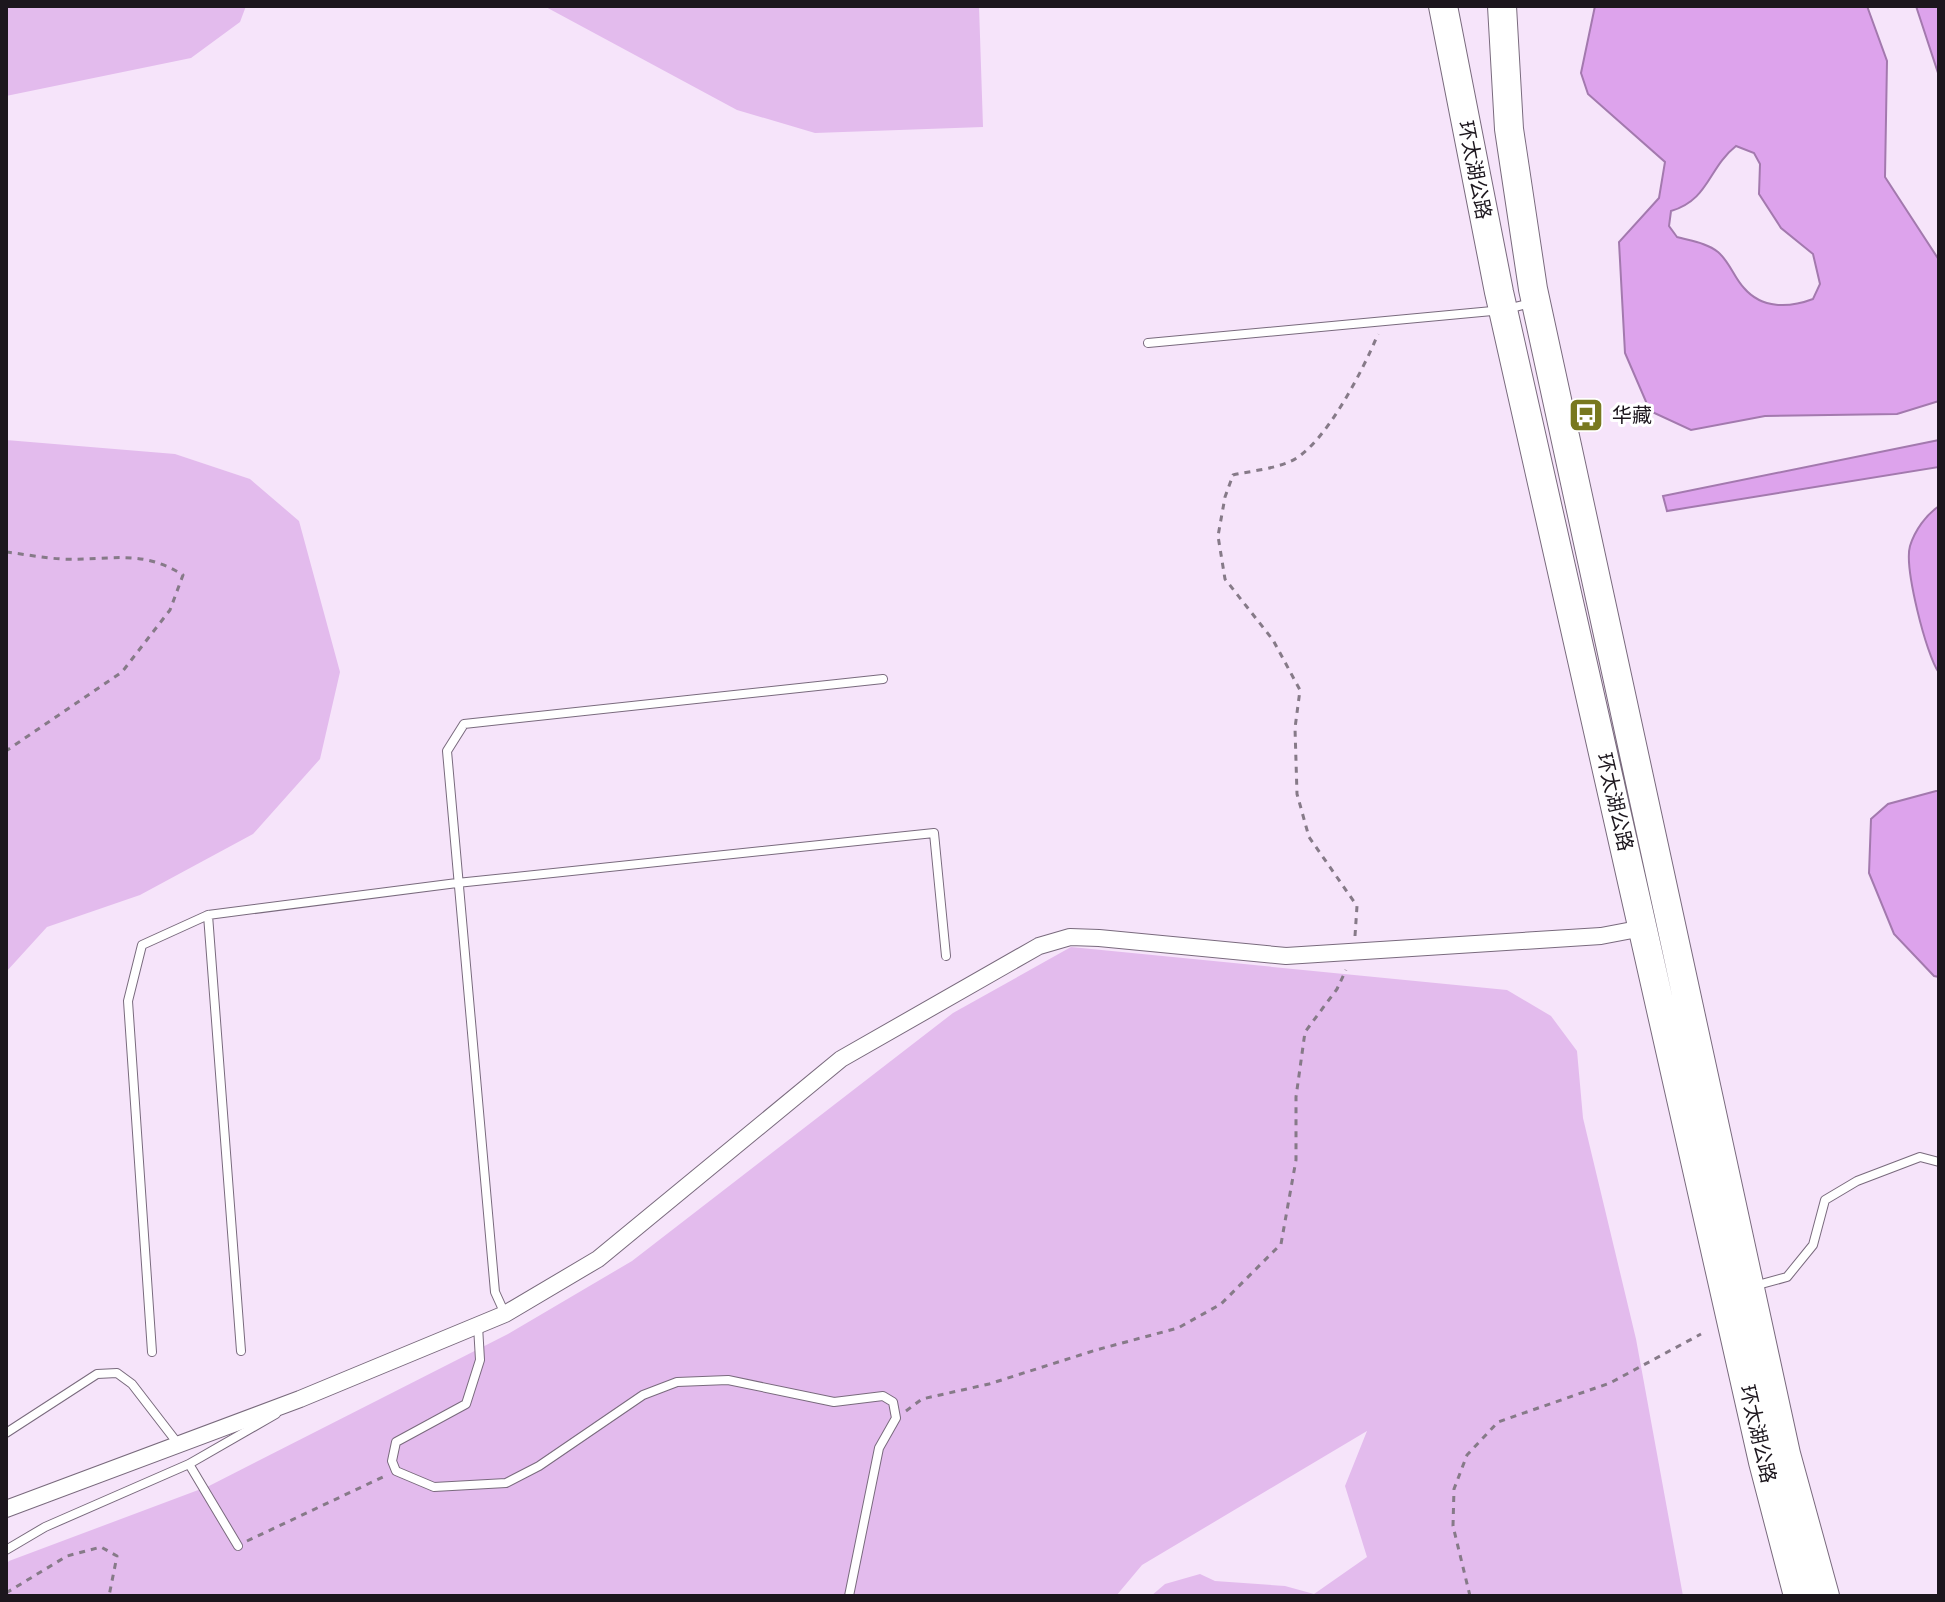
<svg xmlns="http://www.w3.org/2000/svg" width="1945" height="1602" font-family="Ubuntu,'Noto Sans SC',sans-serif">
<rect width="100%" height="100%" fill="#f6e4fa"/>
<path fill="#e3bbed" d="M6,6h240l-6,16 -49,36 -185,38z
M544,6h435l4,121 -168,6 -78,-23z
M6,440l169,14 75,25 49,42 41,151 -20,87 -67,75 -113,61 -93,32 -41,45z
M1071,947l436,43 44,26 26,35 6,67 53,221 47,257h-532l14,-12 35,-10 15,7 70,5 29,8 53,-37 -22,-71 22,-55 -225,134 -26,31h-1110v-31l3,-4 200,-75 299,-152 124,-73 321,-248z"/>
<path fill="#dda3ec" stroke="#a379ae" stroke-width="2" fill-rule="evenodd" d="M1595,6h272l20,55 -2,116 54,83v141l-42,13 -132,2 -74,14 -41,-19 -25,-58 -6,-111 40,-44 6,-36 -77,-68 -7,-21zM1736,146l18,7 6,11 -1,30 22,34 32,26 7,30 -7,15c-24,9 -51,10 -69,-11 -10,-10 -14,-26 -26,-36 -11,-9 -27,-11 -41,-15l-8,-11 2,-15c38,-11 37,-43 65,-65z
M1916,6h23v70z
M1939,440v27l-272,44 -4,-15z
M1939,506v167c-13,-18 -35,-106 -29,-127 5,-16 16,-31 29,-40z
M1936,791h3v186l-5,-1 -40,-42 -25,-61 2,-54 17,-15z"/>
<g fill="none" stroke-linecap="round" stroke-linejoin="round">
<g stroke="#796a7d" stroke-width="10">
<path id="lane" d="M1148,343l355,-33 28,-7
M208,915l249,-32 477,-50 12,123
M1754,1286l33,-9 26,-32 12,-45 32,-19 63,-24 19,5
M505,1314l-10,-22 -48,-541 17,-27 419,-45
M478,1326l2,34 -14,44 -70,38 -4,19 4,10 38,16 72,-4 33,-17 104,-71 34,-13 51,-2 106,22 49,-6 10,6 3,16 -17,30 -30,148
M152,1352l-24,-351 14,-56 66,-30 33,436
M6,1433l91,-59 20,-1 15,11 47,61
M189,1464l49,82
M6,1550l39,-23 144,-63 87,-50"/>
</g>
<g stroke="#796a7d" stroke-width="18">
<path id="street" d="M6,1509l294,-110 205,-85 93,-55 243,-200 198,-113 31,-9 29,1 187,18 315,-20 42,-8"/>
</g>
<g stroke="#796a7d" stroke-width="30">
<path id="highway" d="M1443,6l56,286 264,1170 35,134
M1502,6l7,123 24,160 253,1165 39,142"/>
</g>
<path stroke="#867a88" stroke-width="3" stroke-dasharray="6 6" stroke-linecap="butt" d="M6,552c18,2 37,6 56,7 46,2 79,-11 121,16l-13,35 -48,62 -116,79
M1355,936l2,-30 -48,-69 -12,-43 -2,-66 5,-38 -27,-50 -48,-61 -7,-43 7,-39 8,-22c18,-4 39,-6 56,-13 35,-14 75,-94 89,-128
M906,1411l16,-12 67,-15 107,-34 82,-22 43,-24 60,-60 15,-84v-63l9,-65 32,-43 9,-19
M247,1541l138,-65
M6,1593l61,-37 34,-9 16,9 -8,40
M1470,1596l-17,-70 1,-37 13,-34 31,-33 112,-39 91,-49"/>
<use href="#lane" stroke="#fff" stroke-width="8"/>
<use href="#street" stroke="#fff" stroke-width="16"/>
<use href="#highway" stroke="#fff" stroke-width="28"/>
</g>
<defs>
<g id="bus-square" transform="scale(1.8)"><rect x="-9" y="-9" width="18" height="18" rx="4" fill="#78781f" stroke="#fff"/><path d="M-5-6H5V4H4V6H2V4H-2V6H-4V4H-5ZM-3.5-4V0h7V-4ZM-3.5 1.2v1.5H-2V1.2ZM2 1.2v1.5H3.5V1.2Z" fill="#fff"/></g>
</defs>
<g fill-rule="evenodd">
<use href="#bus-square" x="1586" y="415"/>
</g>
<g text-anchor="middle" stroke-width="6" stroke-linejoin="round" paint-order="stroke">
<g font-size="20" fill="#1c161d" stroke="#fff">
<text transform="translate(1475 170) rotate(79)" y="7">环太湖公路</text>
<text transform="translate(1615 802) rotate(77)" y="7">环太湖公路</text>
<text transform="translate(1758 1434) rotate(77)" y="7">环太湖公路</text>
</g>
<g font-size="20" fill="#1c161d" stroke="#fff" text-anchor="start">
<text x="1612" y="422">华藏</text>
</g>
</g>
<rect width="1945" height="1602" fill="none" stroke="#1c161d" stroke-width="16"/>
</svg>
